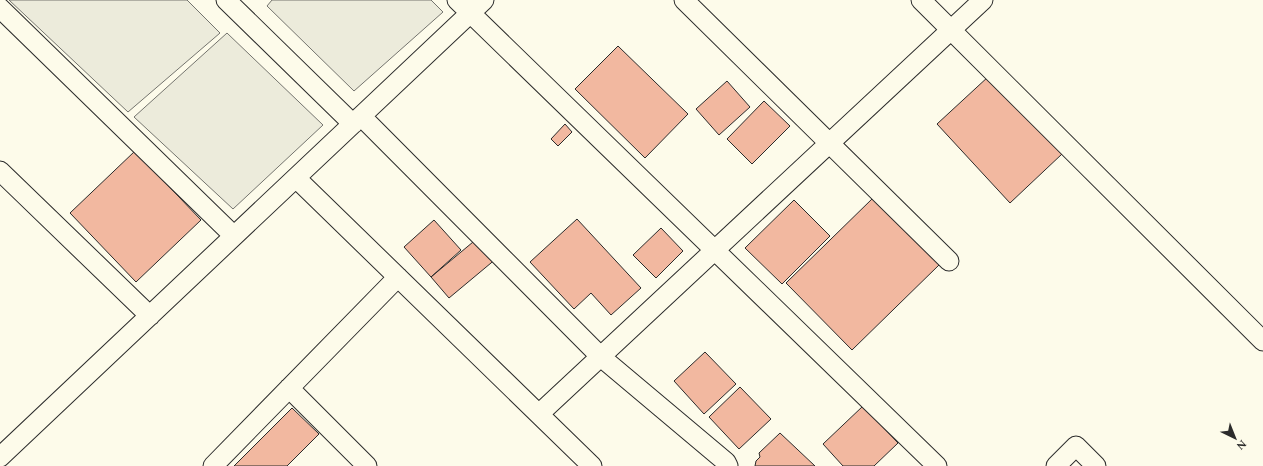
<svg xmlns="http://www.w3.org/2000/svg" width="1263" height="466" font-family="Spectral,serif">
<rect width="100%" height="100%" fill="#fdfbea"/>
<path fill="#ecebdb" stroke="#74746e" d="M9,0h178l33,33 -92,79z
M272,0h159l12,12 -89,79 -87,-85z
M227,33l96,92 -90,84 -99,-92z"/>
<path fill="#f2b8a0" stroke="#2b2b2b" d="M618,46l70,68 -43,44 -70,-69z
M989,76l73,78 -52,49 -73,-79z
M727,81l23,26 -31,28 -23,-26z
M764,101l26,25 -38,38 -25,-25z
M565,124l7,8 -14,14 -7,-7z
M135,151l66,69 -65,62 -66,-69z
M873,198l66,67 -87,85 -66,-67z
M794,200l36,36 -48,48 -37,-36z
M577,219l64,69 -30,27 -20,-22 -17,16 -44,-47z
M434,220l27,30 -30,27 -27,-30z
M661,228l22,23 -27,27 -23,-23z
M479,237l18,21 -48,40 -18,-21z
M705,352l31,32 -32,30 -30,-33z
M740,387l31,32 -32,30 -30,-32z
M863,406l35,37 -24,23h-31l-20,-22z
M292,408l27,26 -32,32h-53z
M780,433l35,33h-60l1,-5 4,-4 -1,-4z"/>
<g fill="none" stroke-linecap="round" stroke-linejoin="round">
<g stroke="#2b2b2b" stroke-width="21">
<path id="street" d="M226,0l127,124
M457,0l480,466
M684,0l265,261
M921,0l342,341
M0,8l234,228
M361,116l240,241 125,105 2,4
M0,171l150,145
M296,178l296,288
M289,388l78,78
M539,414l444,-414
M0,457l484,-457
M213,466l185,-189
M1056,466l20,-20 20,20"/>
</g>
<use href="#street" stroke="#fdfbea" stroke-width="19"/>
</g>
<g transform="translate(1235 438) rotate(137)" stroke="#fdfbea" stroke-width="3" paint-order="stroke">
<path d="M0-3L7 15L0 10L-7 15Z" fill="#2b2b2b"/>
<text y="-6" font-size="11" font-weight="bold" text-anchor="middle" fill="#2b2b2b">N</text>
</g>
</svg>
